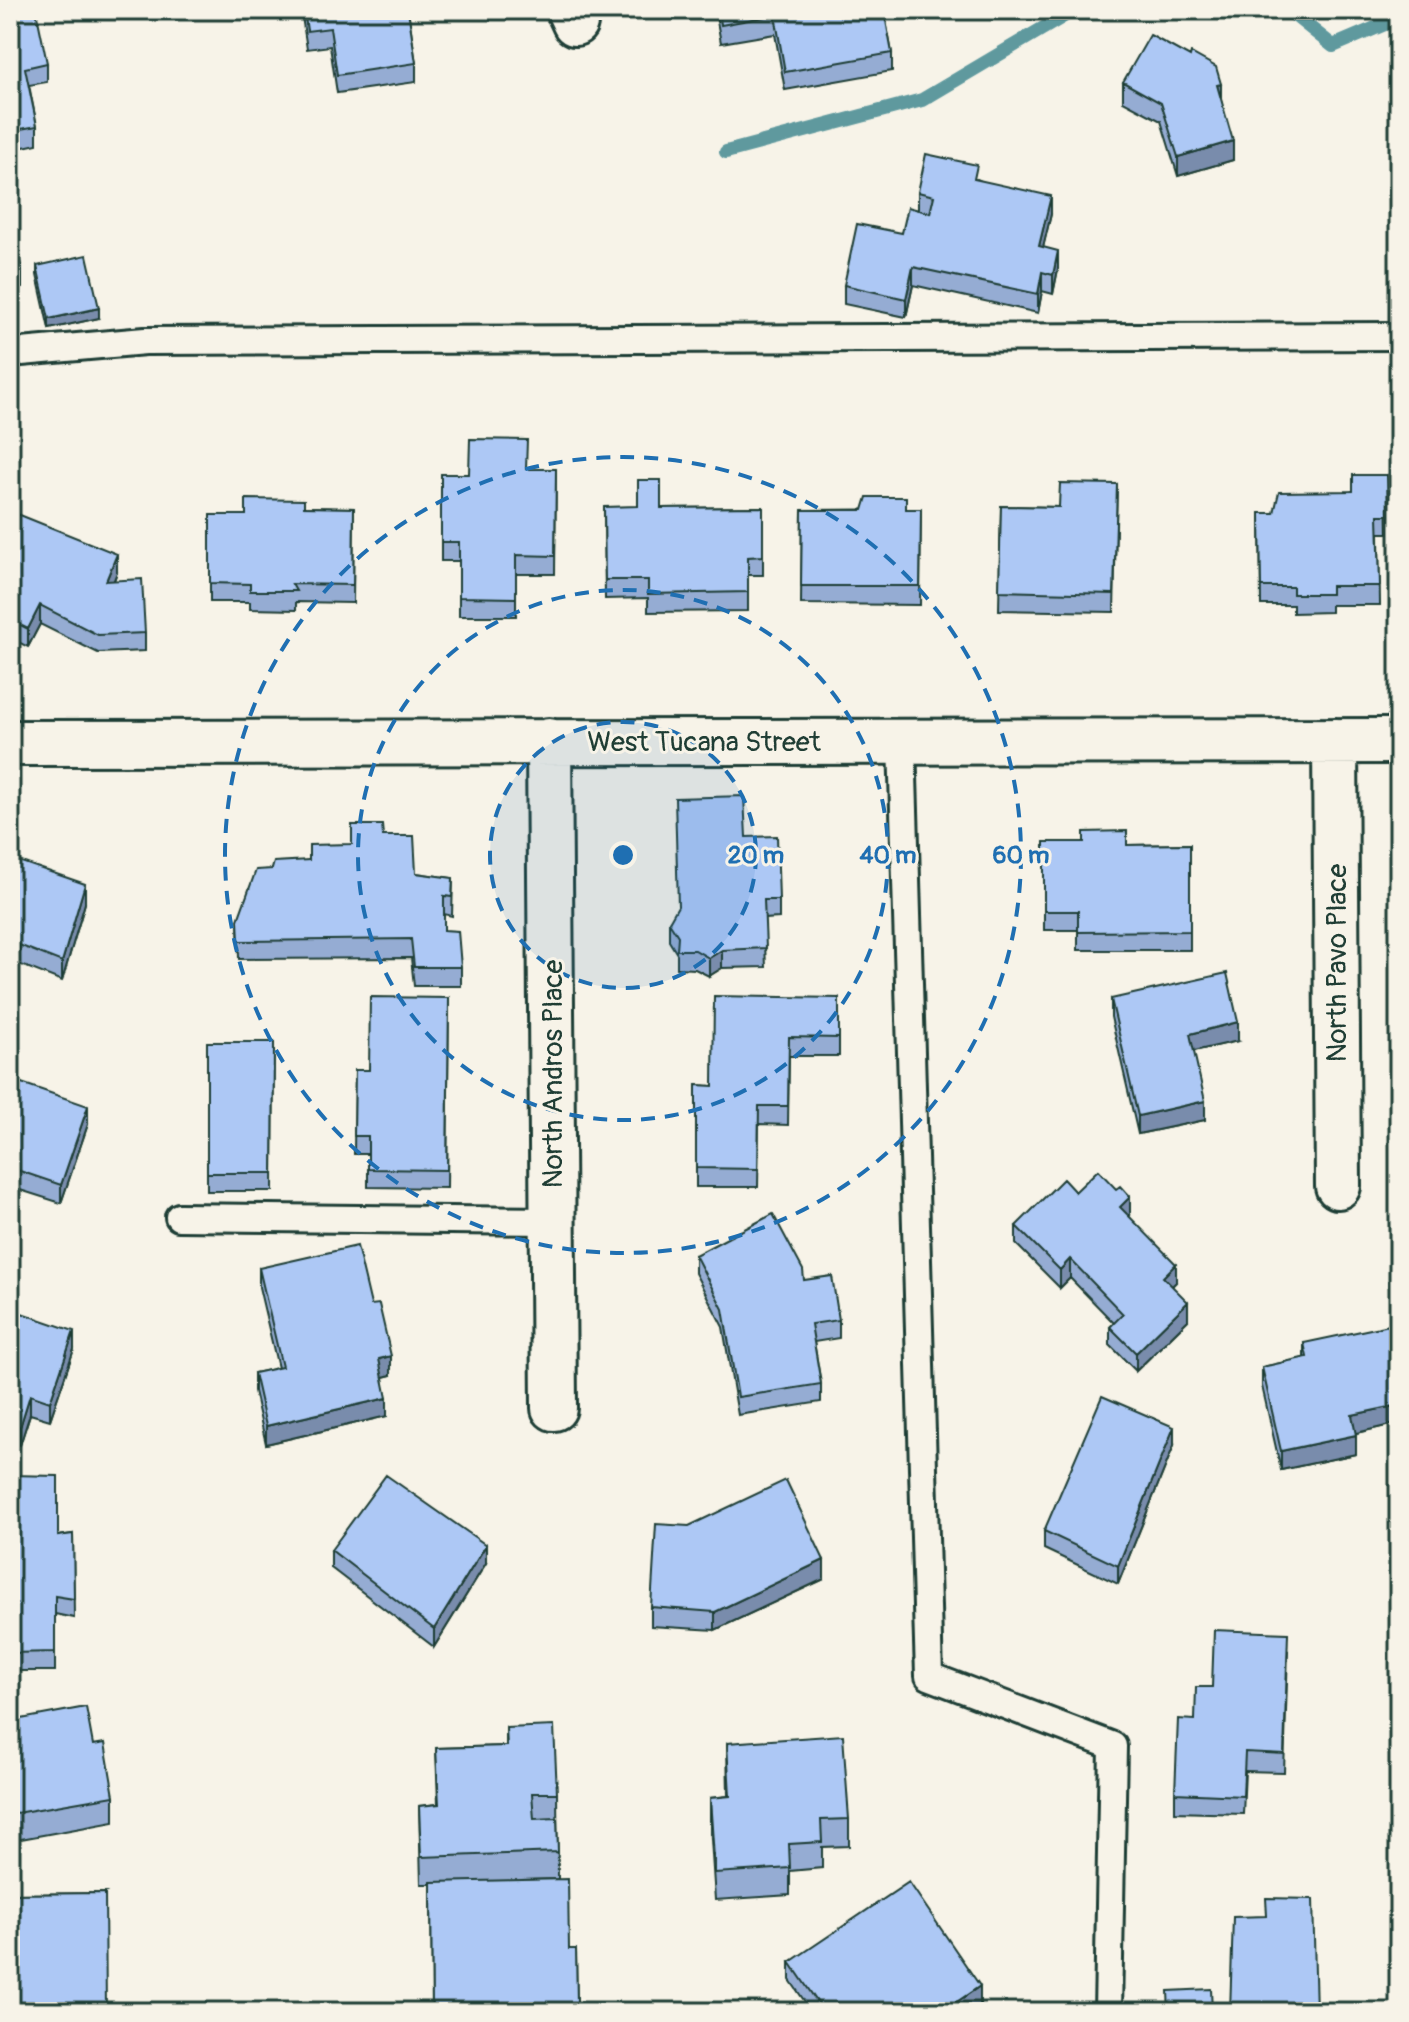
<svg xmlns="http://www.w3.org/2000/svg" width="1409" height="2022" font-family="Pangolin,sans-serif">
<rect width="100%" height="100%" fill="#f7f3e8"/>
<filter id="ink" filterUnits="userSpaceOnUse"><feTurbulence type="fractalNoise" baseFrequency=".0125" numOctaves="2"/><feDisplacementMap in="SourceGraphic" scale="16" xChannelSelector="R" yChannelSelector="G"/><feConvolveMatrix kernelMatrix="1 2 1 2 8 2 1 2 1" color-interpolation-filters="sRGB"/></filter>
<g filter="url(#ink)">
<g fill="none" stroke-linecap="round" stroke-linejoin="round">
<path stroke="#5e999e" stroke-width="14" d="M1288,10l45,36 66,-28
M726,152l196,-52 152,-90"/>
<g stroke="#1f3d34" stroke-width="32">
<path id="service" d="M10,353l135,-12 1254,-5
M902,741l27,935 184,70 -5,266
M179,1217l374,4"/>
</g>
<g stroke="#1f3d34" stroke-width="50">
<path id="minor" d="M569,10l6,13
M549,741l5,667
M1335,741l3,445
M10,743l1389,-2"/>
</g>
<use href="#service" stroke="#f7f3e8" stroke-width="26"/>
<use href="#minor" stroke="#f7f3e8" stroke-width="44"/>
</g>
<path fill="#95acd3" stroke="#1f3d34" stroke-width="2" d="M10,10l37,53v19l-18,3 8,41v18l-27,6z
M301,10h107l8,53v19l-79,11 -7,-47 -23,3z
M715,10h169l8,43v18l-107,19 -10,-56 -54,9z
M1123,82l98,18 12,60 -55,16 -17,-55 -38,-20z
M977,179l74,35 -8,33 15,22 -5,25 -11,-3 -4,22 -125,-28 -7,32 -62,-13v-19l58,-52 16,-23v-18z
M1399,185v76h-4v-18z
M37,266l62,52 -50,11 -12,-54z
M527,469h29l-1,105h-39v42h-57v-55h-18v-87h28z
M1387,475l1,58h-9l1,72h-49v7l-38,1v-8h-32l-1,-92h14l79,-22z
M1117,484l-3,128 -115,-2 2,-104 58,1z
M304,507l50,1 -1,95 -57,-1v8l-46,-1v-7h-40v-87h36z
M604,507l57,1 102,-1v68h-15v36l-100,1v-14l-43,1z
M921,509l-1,96 -119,-1 1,-94z
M10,511l107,61 -3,9 31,52v18l-47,2 -58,-29 -12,23 -18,-9z
M383,836l33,37 37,5 -1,38 -8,-2v16l17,37v19h-47l-3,-28 -172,1 -1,-39 34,-51 37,-9 43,-16z
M746,837l33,63v18l-15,1 2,48 -44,1 -13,8 -14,-7 -18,-1v-14l-8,-13v-19z
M1044,842l83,3 63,-1v106h-112v-20h-34z
M10,858l75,45 -23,78 -43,-17 -9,21z
M449,998l-2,190 -79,-1v-33h-14l1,-84h14z
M839,998v58h-50l-1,69 -29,-1 -1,63h-62v-102l17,1z
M1111,999l127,42 -45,10 12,69 -67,14 -27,-117z
M207,1042h67l-1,149h-66z
M10,1079l78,45 -27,79 -44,-14 -7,19z
M1075,1192l55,23 -1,1 47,66 -4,4 16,34 -52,51 -26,-26v-18l4,-4 -44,-45 -10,10 -44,-44v-18z
M695,1255l109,25 35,40v18l-25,4 7,42v18l-83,13 -15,-88 -28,-54z
M259,1268l112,37 20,70 -8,2 4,39 -121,28 -12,-53v-18l24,-5 -19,-81z
M10,1309l64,40 -24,71 -20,-6 -10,31 -10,-3z
M1304,1343l95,80 -43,10v21l-75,16 -19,-84v-19l42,-9z
M1174,1445l-56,139 -74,-35v-18z
M10,1475l48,61 15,-2 1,84 -19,-4v57h-45z
M331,1550l155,13 -52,84 -103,-79z
M824,1579l-109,51 -64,-4v-19z
M1288,1651l-4,121 -39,-1 -2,43 -68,-2v-19l37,-106z
M10,1721l83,24 21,51v26l-104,19z
M506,1728l51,65 1,86 -35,1 46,69h7l1,63h-145l-1,-128h-10l-2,-78 19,-2 -2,-56 70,-2z
M727,1743l122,76v27l-27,1v21l-32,3v24l-75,5 -5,-76v-26l18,-2z
M105,1893l-93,62h-2v-61z
M790,1962l190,43 -11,7h-157l-22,-32z"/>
<path fill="#798cac" stroke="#1f3d34" stroke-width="2" d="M1221,84v18l-4,-17z
M1233,141v19l-55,16v-19z
M1051,196v18l-12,51v-19z
M1058,251v18l-5,25v-19z
M913,267v18l-7,32v-18z
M22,270v18l-12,3v-18z
M1042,272v19l-4,22v-19z
M99,308v10l-50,11v-10z
M117,554v18l-11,28v-19z
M40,605v19l-12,23v-18z
M85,884v19l-23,78v-19z
M19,945v19l-9,21v-18z
M722,950v18l-13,8v-18z
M1238,1022v19l-48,11v-18z
M1205,1101v19l-67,14v-18z
M88,1106v18l-27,79v-18z
M17,1170v19l-7,19v-18z
M1130,1197v18l-10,11v-19z
M1070,1259v19l-10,10v-18z
M1176,1264v18l-13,13v-18z
M1188,1302v18l-52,51v-18z
M74,1331v18l-24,71v-18z
M391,1356v19l-12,3v-19z
M30,1395v19l-10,31v-18z
M387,1398v18l-121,28v-18z
M1399,1405v18l-47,11v-19z
M1174,1427v18l-56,139v-18z
M1356,1435v19l-75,16v-19z
M486,1545v18l-52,84v-18z
M824,1560v19l-109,51v-18z
M980,1986v19l-11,7h-27z"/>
<path fill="#adc8f5" stroke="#1f3d34" stroke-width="2" d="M10,10h26l11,53 -22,5 12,58 -27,5z
M304,10h104l8,53 -79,12 -7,-47 -23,3z
M719,10h165l8,43 -107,19 -10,-57 -54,10z
M1150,35l40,22 1,-4 25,14 5,17 -4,1 16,56 -55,16 -17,-54 -38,-21z
M926,154l51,11 -3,14 77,17 -12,50 19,5 -5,24 -11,-3 -4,22 -125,-27 -7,32 -62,-14 13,-61 45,9 6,-26 22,6 4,-17 -16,-4z
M1399,185v58h-4z
M10,216l12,54 -12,3z
M87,255l12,53 -50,11 -12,-53z
M470,439l57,1 -1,29h30l-1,87 -39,-1v43l-57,-1v-55h-18v-68h28z
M1353,475h34l1,40h-10l2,71h-49v8h-38v-7h-32l-1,-74h14l5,-21 74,-1z
M638,480h23v28l102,-1v49l-15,1v35l-100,2v-14h-43l-1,-73 34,-1z
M1060,483l57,1 -3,110 -115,-3 2,-85 58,1z
M867,497h39v12h15l-1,77h-119l1,-76h61z
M246,499l58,1v7l50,1 -1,77 -61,-1 4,7h-46v-7l-40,-1v-68h36z
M10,511l107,43 -11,27 36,-2 3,54 -47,2 -58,-30 -12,24 -18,-9z
M744,796l2,41 31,-1 2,64h-15l2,48 -44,2 -13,8 -14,-8h-18l1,-14 -9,-14 9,-16 -3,-108z
M352,825h30l1,11h31l2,37 37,5 -1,19 -8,-1v34l14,1 3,36h-47l-3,-28 -172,2 -1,-21 18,-50 16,-1 2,-7 35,-2v-15l43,-1z
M1127,831v14l63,-1v87l-112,1v-21h-34v-69h40v-10z
M10,858l75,26 -23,78 -43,-17 -9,22z
M1227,973l11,49 -48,12 15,67 -67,15 -27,-117z
M714,996l125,2v40l-50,-1 -1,69h-29l-1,63 -62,-1v-83l17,1z
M370,997l79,1 -2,172 -79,-1v-33h-14l1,-66h14z
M207,1042h67l-1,131h-66z
M10,1079l78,27 -27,79 -44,-15 -7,20z
M1098,1170l18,19 4,-3 10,11 -10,10 56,57 -13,13 25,25 -52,51 -26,-26 13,-13 -53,-55 -10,11 -44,-44 47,-47 12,13z
M773,1214l30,56 1,10 28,-4 7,44 -28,4 10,60 -83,13 -15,-88 -28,-54z
M357,1246l14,59 8,-1 12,52 -12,3 8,39 -121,28 -12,-53 28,-6 -23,-99z
M10,1309l64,22 -24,71 -20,-7 -10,32 -10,-3z
M1399,1323v82l-47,10 4,20 -75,16 -19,-84 45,-10 -3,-14z
M1102,1396l72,31 -56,139 -74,-35z
M10,1475l48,1v60l15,-2 1,65 -19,-3v56l-45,1z
M386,1475l100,70 -52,84 -103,-79z
M786,1480l38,80 -109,52 -64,-5 5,-83 33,2z
M1214,1630l74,3 -4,121 -39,-2 -2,44 -68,-3 3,-74 17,1 1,-33h16z
M86,1707l7,38 12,-2 9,53 -104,18v-93z
M554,1726l3,67h-25l2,26 23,-1 1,34 -137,5 -2,-51 20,-2 -3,-56 71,-2 -1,-18z
M843,1735l6,84 -28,1 1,22 -33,2 1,24 -75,5 -5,-75 20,-2 -3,-53z
M568,1879l1,70h7l1,55 -145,3 -1,-125z
M909,1882l71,104 -38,26h-118l-34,-50z
M105,1893l1,119h-93l-1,-75h-2v-43z
M1266,1898l47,1 3,113h-86l3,-95 34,-1z
M1211,1989l1,23h-43l-1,-21z"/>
</g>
<circle cx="623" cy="855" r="133" fill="#1f6fb2" fill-opacity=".12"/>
<g fill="none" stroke="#1f6fb2" stroke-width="4" stroke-dasharray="14 10">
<circle cx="623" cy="855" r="133"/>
<circle cx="623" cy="855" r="265"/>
<circle cx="623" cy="855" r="398"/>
</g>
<g text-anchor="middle" stroke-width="6" stroke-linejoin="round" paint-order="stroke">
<g font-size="28" fill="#1f3d34" stroke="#f7f3e8">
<text x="704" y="751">West Tucana Street</text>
<text transform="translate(1336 963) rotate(-90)" y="10">North Pavo Place</text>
<text transform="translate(552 1074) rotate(-90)" y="10">North Andros Place</text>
</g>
</g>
<circle cx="623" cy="855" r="12" fill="#1f6fb2" stroke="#f7f3e8" stroke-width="4"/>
<g font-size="24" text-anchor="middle" font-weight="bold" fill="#1f6fb2" stroke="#f7f3e8" stroke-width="6" stroke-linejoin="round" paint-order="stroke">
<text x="756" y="863">20 m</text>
<text x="888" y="863">40 m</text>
<text x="1021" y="863">60 m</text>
</g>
<rect width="1409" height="2022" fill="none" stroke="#f7f3e8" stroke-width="40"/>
<rect x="20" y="20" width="1369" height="1982" fill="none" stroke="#1f3d34" stroke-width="3" filter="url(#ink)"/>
</svg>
